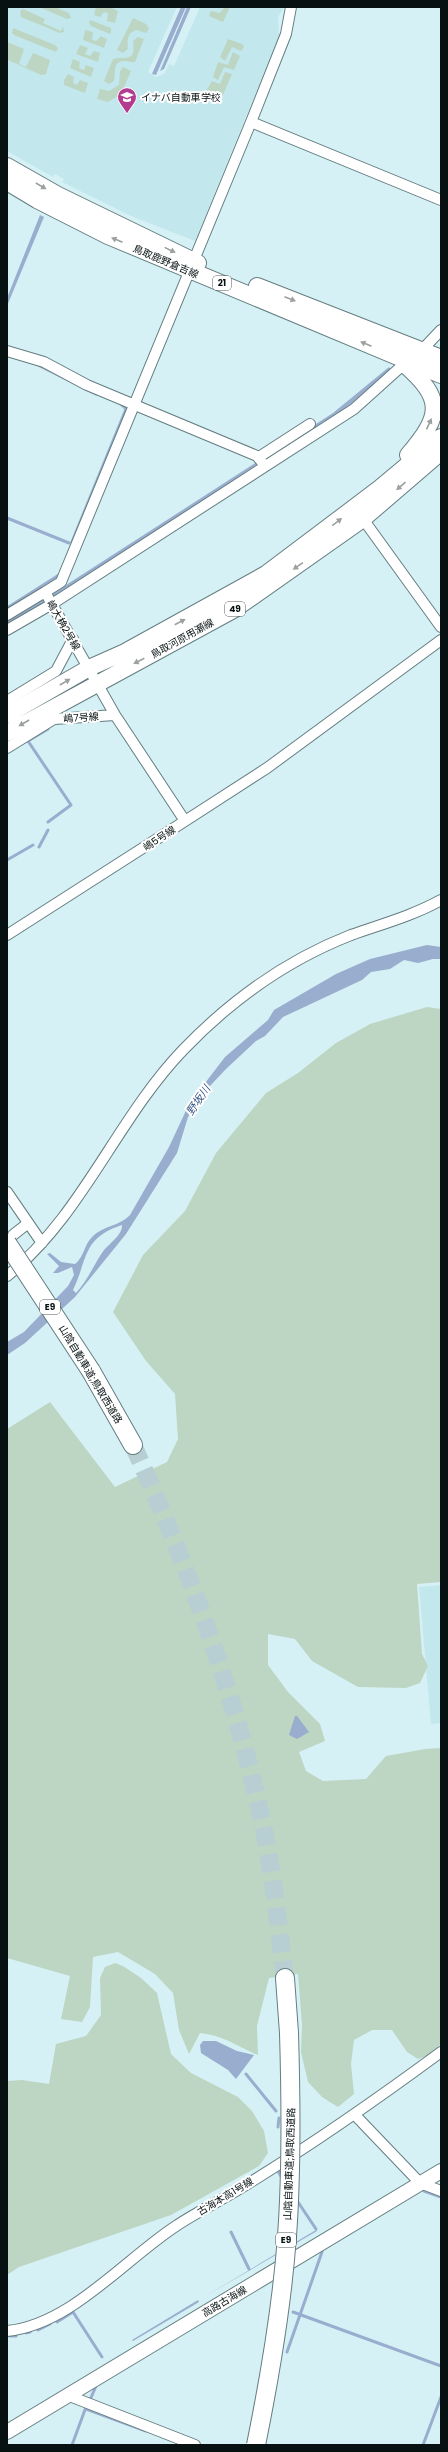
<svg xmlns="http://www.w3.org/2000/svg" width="448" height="2452" font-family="Poppins,'Noto Sans JP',sans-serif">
<rect width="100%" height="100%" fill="#d6f1f5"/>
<path fill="#c2e8ed" d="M7,7h170l-29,65 8,5 8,-3 5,-10 5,2 26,-59h84l-6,10 1,19 -84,205 -64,-25 -69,-34 2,-3 -9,-5 -2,3 -46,-26z
M441,1585v138l-10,1 -12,-137z"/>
<path fill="#bdd5c3" d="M39,7h16l14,6 2,5 -4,1z
M96,7h14l8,4 -3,12 -8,-2 1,-8 -4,-1 -4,5 -6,-2z
M225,7h5l-7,15 -14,-6 2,-5 9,2z
M23,9l22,10 -2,4 18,8 2,-5 1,6 -4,1 -39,-16 -1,-6z
M133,18l13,6 3,5 -3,4 -10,-3c-9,3 -9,11 -8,19l-5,4 -6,-3z
M90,20l21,8v4l-1,2 -19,-8 -2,-4z
M13,28l42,17 3,3 -2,4 -42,-17 -2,-2z
M85,30l8,2 -1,8 4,1 5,-5 6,3 -3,9 -21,-8z
M138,37l6,2 -9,23c-4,1 -6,-1 -10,-1 -13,-1 -9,13 -11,20l-5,3 -5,-3 9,-22c13,-3 23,4 20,-18z
M228,39l14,5 2,3 -3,4 -9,-4 -7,14 -5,-4z
M7,42l17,7 -5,15 7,3 7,-14 17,7 -4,14 -5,1 -33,-15z
M80,45l8,3 -3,6 5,2 4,-5 6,2 -2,9 -22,-8z
M233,52l7,4 -6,14 -10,-3 -6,13 -5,-3 5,-15 10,3z
M73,59l7,3 -1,6 5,2 2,-5 8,3 -3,9 -21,-9z
M123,67l8,4 -10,23 -13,8 -11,-3 3,-10 9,2 10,-6 1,-14z
M225,72l7,2 -9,21 -5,1 -9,-4 -2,-3 5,-8 8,3z
M68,74l6,3 -1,6 4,2 3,-5 8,3 -3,10 -21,-8v-5z
M427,1007l14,2v573l-24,2 5,70 6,12 -8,17 -14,5 -48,-1 -46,-26 -17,-22 -27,-5v31l20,27 32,32 5,17 -26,11 7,19 17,10 43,-2 20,-23 39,-7 16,-1v296l-12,11 -11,4 -11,-7 -15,-22h-20l-18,10 -3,24 3,30 -16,13 -16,-10 -14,-15 -7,-30 1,-27 -4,-51 -29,4 -12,48 1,29c-20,-8 -35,-20 -58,-22l-11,21 -10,-24 -6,-37 -18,-19 -37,-22 -25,5 -3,50 -8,15 -21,-3 9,-43 -63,-18v-529l43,-27 65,85 52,-25 11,-23 -3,-45 -29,-33 -33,-49 30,-57 42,-44 31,-58 50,-60 32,-20 38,-30 34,-19z
M115,1963l8,3 18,12 16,15 14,61 20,19 47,24 14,14 12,20 4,22 -9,13 -88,49 -152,52 -12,8v-194l15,-1 27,4 7,-40 30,-8 15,-21 -1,-37 5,-11z"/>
<path fill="#99adce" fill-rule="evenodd" d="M181,7h5l-30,68 -4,-1z
M187,7h4l-27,62 -4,2z
M40,215l4,2 -37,89v-8z
M389,367l2,3 -56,47 -328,210v-9l45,-24 281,-181z
M427,945l14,2v12h-8l-15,4 -14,-3 -14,9 -19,3 -9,8 -79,37 -18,19 -9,5 -30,28 -17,18 -21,30 -11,36 -51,81 -51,63 -50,46 -18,12v-13l17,-10 44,-46 6,-11 -2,-8 -14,6h-5l6,-7 -12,-12 3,-1 11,9 14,2c9,-7 9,-19 17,-27 10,-11 28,-11 38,-22l39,-68 20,-43 36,-47 43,-37 6,-10 62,-36 34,-15zM122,1225c1,9 -12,18 -18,25 -10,14 -16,30 -28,43l-3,-3c15,-31 9,-52 49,-65z
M295,1716h2l12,16 -12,7 -8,-4z
M203,2041h13l21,10 17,4 -18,24 -8,-9 -27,-17 -1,-8z
M316,2230l1,1 -113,66z
M198,2300l1,2 -66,39 -1,-1z"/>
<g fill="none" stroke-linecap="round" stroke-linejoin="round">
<path stroke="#99adce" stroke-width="3" d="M38,365l58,29
M7,518l62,25
M72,542l54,-133 -5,-5
M7,608l52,-33
M48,729l-20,12 43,64 -23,17
M39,847l9,-17
M7,860l26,-15
M246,2074l30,37
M278,2127l1,-9
M278,2171l4,7
M424,2191l17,6
M296,2199l20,30
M231,2232l18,37
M293,2312l148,54
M57,2322l16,-10 29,45
M38,2330l12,-6
M26,2333l4,-1
M10,2336h6
M287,2352l35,-100
M90,2400l6,-14
M86,2409l60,22
M72,2445l14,-38
M423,2445l18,-48"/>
<path stroke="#b7cfd3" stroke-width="18" stroke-dasharray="18 9" stroke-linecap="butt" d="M133,1445c53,117 98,237 126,362 13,56 19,114 26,171"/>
<g stroke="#647d81" stroke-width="12">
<path id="street" d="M251,122l190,78
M422,350l19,-20
M7,351l37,11 43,23 170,71 8,10
M259,457l51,-33
M363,519l78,108
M45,592l16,-10 190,-460 35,-88 5,-27
M7,615l38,-23 70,123 70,106 -178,114
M7,630l45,-26 302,-195 50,-45
M7,701l49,-30 17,-32
M7,748l47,-29 61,-4
M185,821l82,-53 174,-128
M7,1192l35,51
M13,1235l14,-11
M7,1276c76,-61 109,-156 176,-226 47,-49 104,-90 168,-115 31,-11 61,-19 90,-35
M355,2115l65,68 21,8
M7,2331c63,-6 117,-71 169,-105 21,-14 44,-25 65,-38 69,-42 135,-88 200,-136
M67,2395l128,50"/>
</g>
<g stroke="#647d81" stroke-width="16">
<path id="secondary" d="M7,2432l434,-261"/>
</g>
<g stroke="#647d81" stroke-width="18">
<path id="primary" d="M7,166l51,29 140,68
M7,182l30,18 71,36 333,139
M257,286l184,72
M404,364c40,35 38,51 4,91
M7,715l82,-47 36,-16 141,-78 114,-86 61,-51
M7,733l228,-124 128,-90 78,-67"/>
</g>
<g stroke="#647d81" stroke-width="20">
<path id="highway" d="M91,1371l42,74
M285,1978l4,55"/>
</g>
<use href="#street" stroke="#fff" stroke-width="10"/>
<use href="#secondary" stroke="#fff" stroke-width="14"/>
<use href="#primary" stroke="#fff" stroke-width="16"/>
<use href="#highway" stroke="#fff" stroke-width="18"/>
<g stroke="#647d81" stroke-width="20" stroke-linecap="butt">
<path id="highway-bridge" d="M7,1243l84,128
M256,2445c14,-69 26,-139 31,-209 5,-68 4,-136 2,-203"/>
</g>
<use href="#highway-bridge" stroke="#fff" stroke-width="18"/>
</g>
<defs><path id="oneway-solid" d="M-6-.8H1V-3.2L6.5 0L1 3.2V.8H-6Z"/></defs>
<g fill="#9ca0a0">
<use href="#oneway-solid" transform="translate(41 186) rotate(30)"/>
<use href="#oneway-solid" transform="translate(117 240) rotate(-157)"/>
<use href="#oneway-solid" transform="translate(170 250) rotate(26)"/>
<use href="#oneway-solid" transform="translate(290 299) rotate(21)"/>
<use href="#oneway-solid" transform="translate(366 344) rotate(-157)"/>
<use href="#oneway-solid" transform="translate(429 424) rotate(-65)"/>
<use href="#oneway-solid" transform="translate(401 486) rotate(139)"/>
<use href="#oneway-solid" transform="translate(337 522) rotate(-37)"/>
<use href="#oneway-solid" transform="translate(298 566) rotate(145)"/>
<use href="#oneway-solid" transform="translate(180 622) rotate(-28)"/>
<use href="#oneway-solid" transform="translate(139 661) rotate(153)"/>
<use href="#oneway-solid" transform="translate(65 682) rotate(-30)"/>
<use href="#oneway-solid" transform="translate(24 723) rotate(150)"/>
</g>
<defs>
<g id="school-pin" transform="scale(1)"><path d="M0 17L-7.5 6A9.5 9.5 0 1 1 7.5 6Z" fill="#b33c91" stroke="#fff"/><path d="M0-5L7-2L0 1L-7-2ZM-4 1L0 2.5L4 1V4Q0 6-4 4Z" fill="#fff"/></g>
</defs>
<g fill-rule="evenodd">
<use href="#school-pin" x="127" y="97"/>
</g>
<g text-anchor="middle" stroke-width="4" stroke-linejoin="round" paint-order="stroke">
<g fill="#fff" stroke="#515859" stroke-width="1">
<rect x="213" y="276" width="18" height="14" rx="3"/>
<rect x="225" y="602" width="20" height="14" rx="3"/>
<rect x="40" y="1300" width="20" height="14" rx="3"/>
<rect x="276" y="2233" width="20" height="14" rx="3"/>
</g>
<g font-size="9" font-weight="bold" fill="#071112">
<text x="222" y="286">21</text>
<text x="235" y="612">49</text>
<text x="50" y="1310">E9</text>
<text x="286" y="2243">E9</text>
</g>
<g font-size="10" fill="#071112" stroke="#fff" text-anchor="start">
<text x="141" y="101">イナバ自動車学校</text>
</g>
<g font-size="10" fill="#071112" stroke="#fff">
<text transform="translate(166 261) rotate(23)" y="4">鳥取鹿野倉吉線</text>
<text transform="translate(64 625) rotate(60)" y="4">嶋大桷2号線</text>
<text transform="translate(182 638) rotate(-29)" y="4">鳥取河原用瀬線</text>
<text transform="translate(81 717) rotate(-4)" y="4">嶋7号線</text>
<text transform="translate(159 838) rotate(-33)" y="4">嶋5号線</text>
<text transform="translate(91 1374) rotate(59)" y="4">山陰自動車道;鳥取西道路</text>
<text transform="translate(289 2164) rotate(-88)" y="4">山陰自動車道;鳥取西道路</text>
<text transform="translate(225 2196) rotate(-31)" y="4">古海本高1号線</text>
<text transform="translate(224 2301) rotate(-31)" y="4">高路古海線</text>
</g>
<g font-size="11" font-style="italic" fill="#3d5886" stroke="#fff">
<text transform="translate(198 1100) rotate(-56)" y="4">野坂川</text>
</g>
</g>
<rect width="448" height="2452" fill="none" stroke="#071112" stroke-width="16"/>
</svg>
